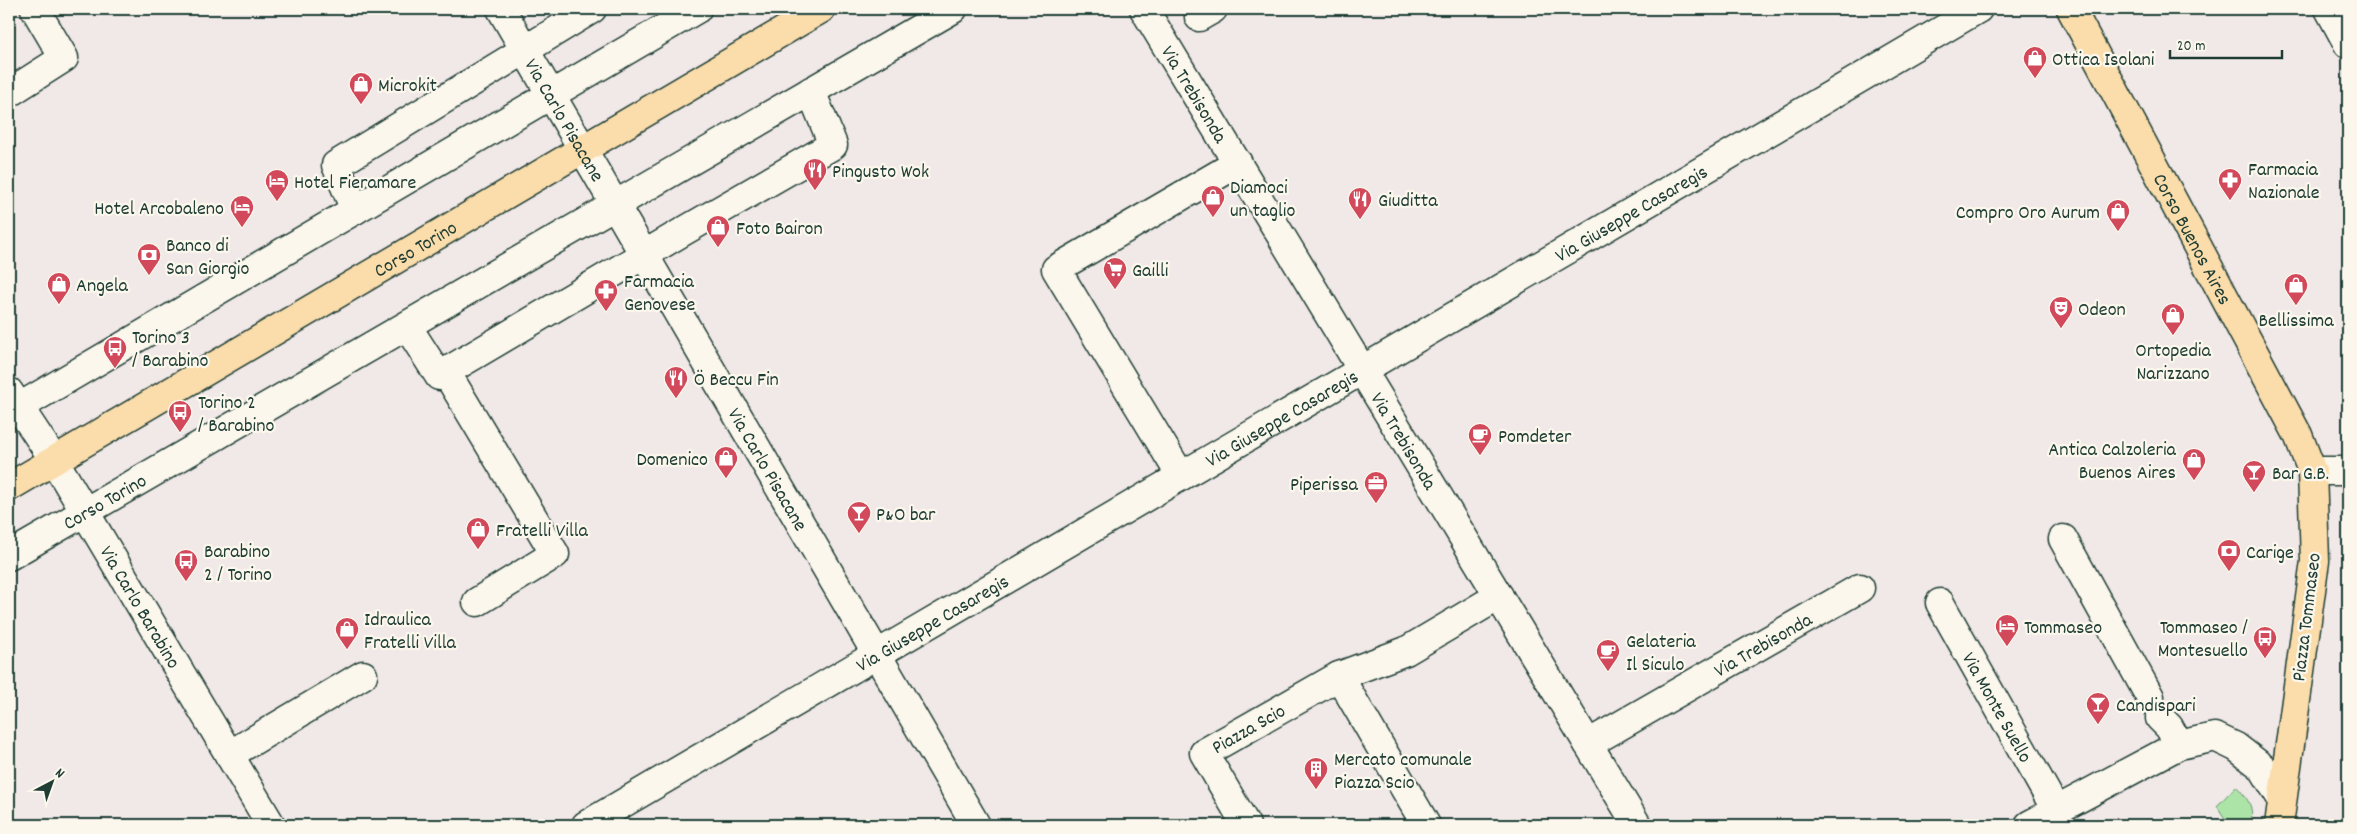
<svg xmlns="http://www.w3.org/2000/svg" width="2357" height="834" font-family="Dekko,sans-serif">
<rect width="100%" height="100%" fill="#f1e8e8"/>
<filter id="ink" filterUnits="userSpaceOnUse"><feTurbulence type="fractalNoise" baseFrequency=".02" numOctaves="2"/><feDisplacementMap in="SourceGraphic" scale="10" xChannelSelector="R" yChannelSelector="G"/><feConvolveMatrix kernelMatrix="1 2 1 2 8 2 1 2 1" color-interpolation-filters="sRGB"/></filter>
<g filter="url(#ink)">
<path fill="#ace4a7" stroke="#66906e" d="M2236,786c12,13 19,21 14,39h-21l-12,-19z"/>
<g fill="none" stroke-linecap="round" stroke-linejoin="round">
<g stroke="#1f3d34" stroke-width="31">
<g id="minor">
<path id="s1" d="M501,9l475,816"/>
<path id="s2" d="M1144,9l493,816"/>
<path d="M2329,9l19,35"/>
<path d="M1199,17l14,-8"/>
<path d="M9,93l55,-35 -29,-49"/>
<path d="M355,210l-19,-45 256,-156"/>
<path d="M407,326l32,50 245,-145 149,-86 -22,-54"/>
<path d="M446,372l109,182 -78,48"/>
<path id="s3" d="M9,392l45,68 217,365"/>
<path d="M9,413l688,-404"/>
<path d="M2312,471h36"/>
<path d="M1181,476l-125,-207 182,-106"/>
<path d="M2063,539l87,158"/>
<path id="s4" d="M9,556l944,-547"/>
<path id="s5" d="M1940,603l116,207"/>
<path d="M1339,676l87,149"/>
<path d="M2160,718l9,9 10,18"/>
<path id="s6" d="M1588,744l272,-156"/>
<path d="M229,755l134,-80"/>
<path id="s7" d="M586,825l1392,-816"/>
<path id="s8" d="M1246,825l-42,-72 135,-77 67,-25 93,-55"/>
<path d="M2029,825l150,-80 36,-8 21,10 26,20 19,31"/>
</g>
</g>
<g stroke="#1f3d34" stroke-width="31">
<g id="major">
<path id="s9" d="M2071,9l227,426 14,36 3,90 -36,264"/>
<path id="s10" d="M9,487l812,-478"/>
</g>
</g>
<use href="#minor" stroke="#fbf7ec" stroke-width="28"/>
<use href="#major" stroke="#fbddab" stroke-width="28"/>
</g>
</g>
<defs>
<g id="shop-pin" transform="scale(1.25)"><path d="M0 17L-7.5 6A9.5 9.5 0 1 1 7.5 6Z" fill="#d1495b" stroke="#fbf7ec"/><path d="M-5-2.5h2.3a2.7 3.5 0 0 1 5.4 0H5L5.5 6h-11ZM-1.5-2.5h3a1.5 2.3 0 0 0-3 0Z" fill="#fff"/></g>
<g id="restaurant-pin" transform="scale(1.25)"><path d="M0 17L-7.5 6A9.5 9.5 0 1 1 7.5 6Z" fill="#d1495b" stroke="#fbf7ec"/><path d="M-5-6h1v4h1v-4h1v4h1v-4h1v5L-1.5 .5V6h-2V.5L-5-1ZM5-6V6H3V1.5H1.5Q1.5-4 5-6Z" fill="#fff"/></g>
<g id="pharmacy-pin" transform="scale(1.25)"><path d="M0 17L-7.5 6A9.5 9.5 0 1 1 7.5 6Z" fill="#d1495b" stroke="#fbf7ec"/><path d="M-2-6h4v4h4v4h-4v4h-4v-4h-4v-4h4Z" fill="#fff"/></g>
<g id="hotel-pin" transform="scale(1.25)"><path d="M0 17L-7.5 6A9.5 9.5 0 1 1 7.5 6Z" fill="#d1495b" stroke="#fbf7ec"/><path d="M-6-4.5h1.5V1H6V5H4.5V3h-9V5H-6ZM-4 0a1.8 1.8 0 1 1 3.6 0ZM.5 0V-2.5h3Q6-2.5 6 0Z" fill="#fff"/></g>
<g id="bank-pin" transform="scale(1.25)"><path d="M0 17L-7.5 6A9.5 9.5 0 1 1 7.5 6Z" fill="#d1495b" stroke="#fbf7ec"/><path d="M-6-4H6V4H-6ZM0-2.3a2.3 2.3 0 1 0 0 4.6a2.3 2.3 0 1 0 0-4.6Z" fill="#fff"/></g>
<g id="supermarket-pin" transform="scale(1.25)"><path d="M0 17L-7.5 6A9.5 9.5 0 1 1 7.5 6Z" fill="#d1495b" stroke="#fbf7ec"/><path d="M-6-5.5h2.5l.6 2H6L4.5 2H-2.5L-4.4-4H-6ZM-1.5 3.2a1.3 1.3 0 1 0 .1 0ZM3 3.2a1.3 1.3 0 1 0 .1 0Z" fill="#fff"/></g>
<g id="theatre-pin" transform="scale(1.25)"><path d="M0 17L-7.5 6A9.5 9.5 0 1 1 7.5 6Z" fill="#d1495b" stroke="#fbf7ec"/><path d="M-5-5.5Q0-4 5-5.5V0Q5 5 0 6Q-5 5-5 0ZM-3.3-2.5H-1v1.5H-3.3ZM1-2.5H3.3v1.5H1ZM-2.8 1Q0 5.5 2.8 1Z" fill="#fff"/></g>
<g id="bus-pin" transform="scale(1.25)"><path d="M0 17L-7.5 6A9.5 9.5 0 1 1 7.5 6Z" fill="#d1495b" stroke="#fbf7ec"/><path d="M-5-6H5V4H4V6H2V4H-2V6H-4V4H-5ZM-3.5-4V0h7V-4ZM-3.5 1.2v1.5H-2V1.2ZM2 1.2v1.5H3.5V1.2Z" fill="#fff"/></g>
<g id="cafe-pin" transform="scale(1.25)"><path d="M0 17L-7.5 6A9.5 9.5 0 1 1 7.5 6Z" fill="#d1495b" stroke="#fbf7ec"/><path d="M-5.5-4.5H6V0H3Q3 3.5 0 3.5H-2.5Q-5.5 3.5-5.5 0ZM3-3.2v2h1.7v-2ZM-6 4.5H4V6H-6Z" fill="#fff"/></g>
<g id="bar-pin" transform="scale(1.25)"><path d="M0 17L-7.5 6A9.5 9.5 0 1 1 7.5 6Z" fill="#d1495b" stroke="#fbf7ec"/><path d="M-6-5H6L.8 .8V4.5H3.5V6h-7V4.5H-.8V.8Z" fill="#fff"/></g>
<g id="office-pin" transform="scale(1.25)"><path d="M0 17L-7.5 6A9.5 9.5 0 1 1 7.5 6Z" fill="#d1495b" stroke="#fbf7ec"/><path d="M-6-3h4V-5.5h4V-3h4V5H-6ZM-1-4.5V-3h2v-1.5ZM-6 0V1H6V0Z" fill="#fff"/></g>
<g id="building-pin" transform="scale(1.25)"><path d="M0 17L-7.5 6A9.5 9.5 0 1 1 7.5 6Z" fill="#d1495b" stroke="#fbf7ec"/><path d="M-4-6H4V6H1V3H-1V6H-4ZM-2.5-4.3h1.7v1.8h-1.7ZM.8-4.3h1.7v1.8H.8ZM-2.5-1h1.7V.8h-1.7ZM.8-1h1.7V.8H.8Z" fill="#fff"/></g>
</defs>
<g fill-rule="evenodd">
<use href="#shop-pin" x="2035" y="58"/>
<use href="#shop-pin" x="361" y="84"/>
<use href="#restaurant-pin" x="815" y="170"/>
<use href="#pharmacy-pin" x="2230" y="180"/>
<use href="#hotel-pin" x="277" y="181"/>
<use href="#shop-pin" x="1213" y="197"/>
<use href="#restaurant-pin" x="1360" y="199"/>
<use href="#hotel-pin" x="242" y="207"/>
<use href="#shop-pin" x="2118" y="211"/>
<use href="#shop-pin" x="718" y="227"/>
<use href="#bank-pin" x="149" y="255"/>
<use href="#supermarket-pin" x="1115" y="269"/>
<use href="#shop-pin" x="59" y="284"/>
<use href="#shop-pin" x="2296" y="285"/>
<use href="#pharmacy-pin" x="606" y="291"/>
<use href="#theatre-pin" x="2061" y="308"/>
<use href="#shop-pin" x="2173" y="315"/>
<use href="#bus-pin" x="115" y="348"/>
<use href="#restaurant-pin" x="676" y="378"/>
<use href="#bus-pin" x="180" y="412"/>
<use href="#cafe-pin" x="1480" y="435"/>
<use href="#shop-pin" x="726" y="458"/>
<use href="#shop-pin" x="2194" y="460"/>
<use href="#bar-pin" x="2254" y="472"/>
<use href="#office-pin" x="1376" y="483"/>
<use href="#bar-pin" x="859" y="513"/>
<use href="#shop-pin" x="478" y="529"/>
<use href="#bank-pin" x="2229" y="551"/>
<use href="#bus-pin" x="186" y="561"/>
<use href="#hotel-pin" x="2007" y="626"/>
<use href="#shop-pin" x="347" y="629"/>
<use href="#bus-pin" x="2265" y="638"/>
<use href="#cafe-pin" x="1608" y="651"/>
<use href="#bar-pin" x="2098" y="704"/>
<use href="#building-pin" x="1316" y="769"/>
</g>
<g text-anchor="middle" stroke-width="4.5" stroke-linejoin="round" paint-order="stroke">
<g font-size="20" fill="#1f3d34" stroke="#fbf7ec" text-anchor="start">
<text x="2052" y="65">Ottica Isolani</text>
<text x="378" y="91">Microkit</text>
<text x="2248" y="175">Farmacia<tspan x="2248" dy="23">Nazionale</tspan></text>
<text x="832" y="177">Pingusto Wok</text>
<text x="294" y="188">Hotel Fieramare</text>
<text x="1230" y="193">Diamoci<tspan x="1230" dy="23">un taglio</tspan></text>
<text x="1378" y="206">Giuditta</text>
<text x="224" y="214" text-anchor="end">Hotel Arcobaleno</text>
<text x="2100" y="218" text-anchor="end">Compro Oro Aurum</text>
<text x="736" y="234">Foto Bairon</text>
<text x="166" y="251">Banco di<tspan x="166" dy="23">San Giorgio</tspan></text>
<text x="1132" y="276">Gailli</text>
<text x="624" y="287">Farmacia<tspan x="624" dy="23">Genovese</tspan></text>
<text x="76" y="291">Angela</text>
<text x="2078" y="315">Odeon</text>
<text x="2296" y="326" text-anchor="middle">Bellissima</text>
<text x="132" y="343">Torino 3<tspan x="132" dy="23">/ Barabino</tspan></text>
<text x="2173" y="356" text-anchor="middle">Ortopedia<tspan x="2173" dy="23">Narizzano</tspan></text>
<text x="694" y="385">Ö Beccu Fin</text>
<text x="198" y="408">Torino 2<tspan x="198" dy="23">/ Barabino</tspan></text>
<text x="1498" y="442">Pomdeter</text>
<text x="2176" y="455" text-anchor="end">Antica Calzoleria<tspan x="2176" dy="23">Buenos Aires</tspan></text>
<text x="708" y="465" text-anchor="end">Domenico</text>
<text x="2272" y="479">Bar G.B.</text>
<text x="1358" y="490" text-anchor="end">Piperissa</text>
<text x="876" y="520">P&amp;O bar</text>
<text x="496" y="536">Fratelli Villa</text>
<text x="204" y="557">Barabino<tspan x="204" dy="23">2 / Torino</tspan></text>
<text x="2246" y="558">Carige</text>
<text x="364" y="625">Idraulica<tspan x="364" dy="23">Fratelli Villa</tspan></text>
<text x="2024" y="633">Tommaseo</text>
<text x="2248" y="633" text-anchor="end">Tommaseo /<tspan x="2248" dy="23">Montesuello</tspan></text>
<text x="1626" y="647">Gelateria<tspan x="1626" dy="23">Il Siculo</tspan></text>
<text x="2116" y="711">Candispari</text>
<text x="1334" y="765">Mercato comunale<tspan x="1334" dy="23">Piazza Scio</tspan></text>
</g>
<g font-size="20" fill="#1f3d34" stroke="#fbf7ec">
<text dy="7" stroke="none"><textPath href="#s2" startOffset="99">Via Trebisonda</textPath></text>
<text dy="7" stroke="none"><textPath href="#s1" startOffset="128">Via Carlo Pisacane</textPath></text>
<text dy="7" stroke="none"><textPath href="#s7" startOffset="1211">Via Giuseppe Casaregis</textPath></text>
<text dy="7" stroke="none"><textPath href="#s9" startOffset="260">Corso Buenos Aires</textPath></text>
<text dy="7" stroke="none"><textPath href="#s10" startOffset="471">Corso Torino</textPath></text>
<text dy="7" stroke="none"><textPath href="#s7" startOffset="806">Via Giuseppe Casaregis</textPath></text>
<text dy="7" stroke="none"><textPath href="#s2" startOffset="504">Via Trebisonda</textPath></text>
<text dy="7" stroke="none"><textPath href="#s1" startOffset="532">Via Carlo Pisacane</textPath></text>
<text dy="7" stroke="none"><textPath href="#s4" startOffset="110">Corso Torino</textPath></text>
<text dy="7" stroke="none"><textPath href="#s3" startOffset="252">Via Carlo Barabino</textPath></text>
<text transform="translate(2305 617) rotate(-83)" y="7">Piazza Tommaseo</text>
<text dy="7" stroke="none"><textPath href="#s7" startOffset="401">Via Giuseppe Casaregis</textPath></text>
<text dy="7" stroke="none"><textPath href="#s6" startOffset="201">Via Trebisonda</textPath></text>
<text dy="7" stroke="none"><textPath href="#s5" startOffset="119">Via Monte Suello</textPath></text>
<text dy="7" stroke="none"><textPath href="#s8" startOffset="134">Piazza Scio</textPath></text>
</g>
</g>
<rect width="2357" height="834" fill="none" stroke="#fbf7ec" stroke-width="30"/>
<rect x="15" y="15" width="2327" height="804" fill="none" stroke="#1f3d34" stroke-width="2" filter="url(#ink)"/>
<g transform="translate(52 782) rotate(41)" stroke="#fbf7ec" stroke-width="4" paint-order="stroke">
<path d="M0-4L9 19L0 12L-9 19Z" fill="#1f3d34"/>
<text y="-8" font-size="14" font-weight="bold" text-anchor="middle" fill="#1f3d34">N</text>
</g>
<path d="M2170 50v8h112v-8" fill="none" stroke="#1f3d34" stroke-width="2.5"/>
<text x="2177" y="50" font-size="15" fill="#1f3d34" stroke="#fbf7ec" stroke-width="4" paint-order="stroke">20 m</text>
</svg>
